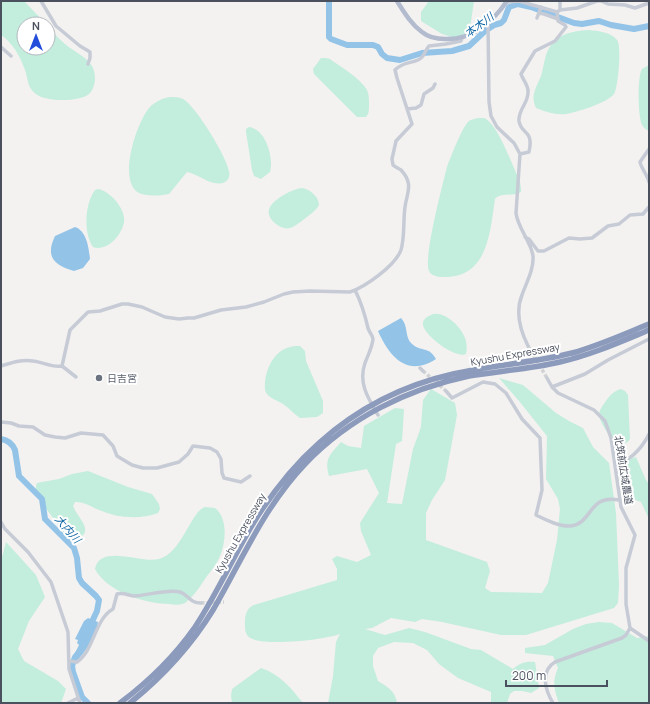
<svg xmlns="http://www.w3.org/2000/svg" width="650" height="704" font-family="Manrope,'Noto Sans JP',sans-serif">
<rect width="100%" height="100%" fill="#f3f2f1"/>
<path fill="#c3eddd" d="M1,1h23l22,23h-22v24h24v-22c5,6 11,13 17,18 8,7 24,14 28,24 3,7 3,20 -4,26 -10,8 -43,8 -53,0 -9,-6 -8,-16 -11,-24 -5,-14 -12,-27 -24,-35z
M429,1h45l-4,27 -3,5 -12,5 -13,-4 -21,-13v-9z
M589,30c9,1 22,2 28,10 5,5 1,48 -3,54 -7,9 -37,18 -48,20 -10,1 -20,-2 -30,-6 -6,-12 0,-20 5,-32 2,-7 3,-14 5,-21 7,-20 24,-24 43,-25z
M321,58h5l4,1c12,9 29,18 37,31 2,4 2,10 2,15 0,5 0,9 -3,12h-9l-43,-43 -1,-5z
M649,65v66c-3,-1 -5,-3 -7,-6 -4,-8 -5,-48 0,-56z
M170,97c4,0 9,0 13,2 12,6 44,58 46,72 1,4 0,9 -4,11 -13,6 -26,-8 -38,-10l-18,22c-8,2 -26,3 -33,-3 -17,-16 1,-68 13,-83 5,-6 14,-10 21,-11z
M478,118c0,0 5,0 6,0 13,4 30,51 36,64l1,7v3c-8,5 -20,0 -26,7 -5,33 -7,78 -50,78 -5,0 -13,0 -16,-6 -6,-12 14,-88 18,-104 4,-11 13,-34 20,-44 2,-3 7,-4 11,-5z
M249,127c17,2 25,31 21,45l-9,7 -7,-3 -2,-6 -6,-38v-3z
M302,188c8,1 17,9 17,17 -3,6 -11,11 -16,15 -4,3 -9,7 -13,8 -8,3 -24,-9 -21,-18 2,-10 23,-21 33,-22z
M98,189c12,2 28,20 26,33 -2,13 -17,30 -31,25 -10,-14 -8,-44 2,-57z
M433,314c13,-2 28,13 32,24 2,5 2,11 1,16 -11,5 -46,-21 -43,-32 2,-5 6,-6 10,-8z
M295,346h5l5,5 1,10 17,40v12l-6,4 -17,1c-6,-4 -11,-10 -17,-14 -5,-3 -13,-6 -16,-10 -3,-3 -2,-9 -2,-12 2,-17 11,-34 30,-36z
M499,378l24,7 33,28 13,8 14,7 10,19 16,16 7,50 3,72 -1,18 -4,5 -88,27h-25l-59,-13 -20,-3 -7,3 -24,-4 -19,10 -7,1 20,6 24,-7 16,4 46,17 10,1 32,19c7,-6 12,-8 22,-7l4,26 -8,5 -9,-2h-8l-4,3 -3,9h-16v-11l-33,-14 -19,-14 -12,-14 -14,-7 -19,-1 -16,6 -5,8v10l5,15c10,6 17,10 19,22h-69l5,-27 3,-34 4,-8c-16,6 -78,13 -91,3 -5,-4 -4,-12 -4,-18 1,-6 2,-11 9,-14l83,-25v-11l-5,-10 5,-3 20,6 14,-7 -10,-24 -1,-8 19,-30 -12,-24 -38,7c-5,-18 1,-21 12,-34l7,4 13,2 3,-22 31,-18 9,1 -2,32 -6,3 -9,59 15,1 11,-55 8,-22 2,-27 8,-11 24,14 2,12 -12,65 -13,20 -6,13v27l61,22 3,9 -5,17 6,4 51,1 6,-10 9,-43 3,-31 -2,-10 -12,-20 1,-43 -28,-35z
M621,389l4,2 3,4 2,44c-10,16 -30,-14 -31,-24 0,-5 4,-10 7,-14 4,-6 8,-10 15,-12z
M636,457l10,23 3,4v35l-8,-17 -14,-5 -7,-35z
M88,471l40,16 24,7 7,10 1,5 -2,4c-20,7 -40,5 -59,-3 -7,-3 -16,-9 -24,-8l-2,4c5,13 23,25 3,34l-8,-2 -32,-43v-9l1,-3 5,-1 17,-3 13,-5z
M205,507l10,1c13,10 11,34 5,48 -3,8 -10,16 -15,23 -6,9 -12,18 -20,24 -4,2 -10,2 -15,1 -24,0 -63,-12 -75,-35 5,-26 47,-5 64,-10 23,-6 32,-48 46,-52z
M6,542l30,33 9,22 -16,24 -11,28 6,12 34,20 8,8 -5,14h-60v-142z
M599,622l13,1 25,15 12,-2v67h-90c-5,-14 -7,-21 -1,-35l-5,-12 -28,-3v-5l20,-3 28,-16 13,-5z
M261,668c20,7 29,19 42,35h-71l-1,-7 1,-7z"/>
<path fill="#93c4e8" d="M75,227c12,4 14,22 15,32l-7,9 -9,3c-20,-6 -29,-14 -19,-35z
M401,318c8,8 3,19 11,26 9,8 17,2 24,15 -29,19 -47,-3 -58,-28z
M88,618l10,4c-1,14 -12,28 -20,38l-5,-3 6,-12 -2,-2 1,-3 -3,-1 9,-18z"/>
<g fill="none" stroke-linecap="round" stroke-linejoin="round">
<path stroke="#93c4e8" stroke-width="6" d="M329,1v36l2,2 16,6h26l5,2 4,7 5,4 13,2 22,-7 30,-2 17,-5 16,-15 9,-6 7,-2 3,-3 5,-13 9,-3 13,3 43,16 8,1 17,-3 12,4 23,4 15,-3
M1,439c7,1 11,4 14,11l4,26 23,23 3,20 29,29 3,10 2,20 3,5 14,13 3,4 -2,11 -7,15
M79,652l-4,5 -3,9 1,6 9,25 6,6"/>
<path stroke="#d1d2d4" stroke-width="3.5" stroke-dasharray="3.5 2" stroke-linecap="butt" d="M528,346l19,32
M423,371l23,20
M201,603l23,-1"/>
<path stroke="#c6cbd5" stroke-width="3.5" d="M41,1l15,25 24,20 10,6v6l-2,6
M560,1v9
M507,2l12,-1 38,11 3,-2 17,-2 20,-7h4l7,3 17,1 10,3 14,-5
M539,13l5,1 14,5
M537,18l4,-11
M488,23l1,79 2,14 6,11 17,16 6,11 -4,59c2,16 15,28 17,43 1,14 -7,27 -11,39 -7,17 -2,35 6,51
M1,47l10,9
M407,109l9,-1 5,-3 3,-11 9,-6 2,-4
M649,149l-9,13c1,6 7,12 9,20
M520,154l9,-2c5,-23 -8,-17 -10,-31 -1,-12 10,-18 9,-30 0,-6 -5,-11 -7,-17l14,-23 20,-10 11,-14 -1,-2 -7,-4 -1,-9
M525,237l4,2 9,12h6l25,-13 11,1 12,-1 16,-12 11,-2 11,-9 13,-1 6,-7
M355,290c6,12 10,25 13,38 1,4 5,8 5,11 -1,9 -5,16 -8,24 -7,20 3,35 13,52
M1,366c10,-3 21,-7 32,-5 10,1 19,7 29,5l14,11
M62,366l8,-36 18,-18 12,-1 22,-7h6l14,3 23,10 14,2 9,-1h6l27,-8 25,-3 18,-5 20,-8 9,-2 17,-1 40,1c15,-5 45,-26 51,-42 4,-14 2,-29 4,-43 2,-15 9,-23 -4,-37 -3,-2 -6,-3 -8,-5l-1,-6 4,-18 16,-17 -15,-46 -2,-8c9,-10 22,-6 27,-13 3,-3 4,-8 7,-11l17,-2 15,-3 1,-3
M420,368l3,3
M547,378l5,9 6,6 36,17 11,11 6,17 10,69 14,28 -9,33v36l4,24 -4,7 -4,3 -67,24c-15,9 -10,28 -2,41
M552,387l33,-13 23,-14 41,-21
M446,391l6,7 31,-16 12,2 11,9 16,26 18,19 2,52 -6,25c10,5 24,12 35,11 22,-3 17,-32 48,-26
M1,422l10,1 8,3 14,1 12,8 10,2 10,1 16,-5 22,2 10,11 4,10 15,9 11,3h14l22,-6 9,-8 5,-8 17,2 7,4 4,7 1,14 2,5 17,4 9,-6
M615,465c16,-5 26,-15 34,-31
M1,522l4,7 23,23 23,30 17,50 1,37 11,34
M630,628l19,13
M69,661l8,1c18,-13 17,-42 36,-53l4,-15c7,-2 12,2 18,2 13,-1 33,-7 45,-4 9,3 9,11 21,11
M68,703l10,-5"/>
<path stroke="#b3bbce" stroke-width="4.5" d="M397,1c7,11 14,23 25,31 6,5 15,7 23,7 28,1 47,-16 62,-38"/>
<path stroke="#8c9abc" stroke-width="5.5" d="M120,703c28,-21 54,-46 75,-76 22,-33 38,-70 59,-105 18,-29 39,-56 65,-79 38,-34 85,-58 134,-69 39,-9 80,-11 119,-21 26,-7 52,-19 77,-29
M130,703c32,-26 61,-57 83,-93 29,-50 51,-103 92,-146 44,-46 102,-75 164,-88 30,-5 61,-7 91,-14 31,-7 60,-20 89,-32"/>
</g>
<circle fill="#6b7280" stroke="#fff" stroke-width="1.5" cx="99" cy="378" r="4"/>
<g text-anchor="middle" stroke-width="4" stroke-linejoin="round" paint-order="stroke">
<g font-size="10" fill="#4a505e" stroke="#fff">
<text transform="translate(515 354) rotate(-10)" y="4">Kyushu Expressway</text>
<text transform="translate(624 470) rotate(81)" y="4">北筑前広域農道</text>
<text transform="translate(240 533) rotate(-60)" y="4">Kyushu Expressway</text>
</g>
<g font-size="10" fill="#5b616d" stroke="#fff" text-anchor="start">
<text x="107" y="382">日吉宮</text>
</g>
<g font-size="11" font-style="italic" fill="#1569a6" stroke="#fff">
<text transform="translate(479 25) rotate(-37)" y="4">本木川</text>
<text transform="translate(68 529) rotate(49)" y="4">大内川</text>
</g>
</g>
<rect width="650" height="704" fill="none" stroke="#4a505e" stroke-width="4"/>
<g transform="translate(36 36)"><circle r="19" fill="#ffffff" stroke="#b7b9bf"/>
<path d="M0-3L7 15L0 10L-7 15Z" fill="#244ddb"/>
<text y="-6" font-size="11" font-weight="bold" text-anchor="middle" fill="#4a505e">N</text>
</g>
<path d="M506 680v6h101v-6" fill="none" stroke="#4a505e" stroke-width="2"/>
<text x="512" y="680" font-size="12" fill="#4a505e" stroke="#ffffff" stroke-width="3" paint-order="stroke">200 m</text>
</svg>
